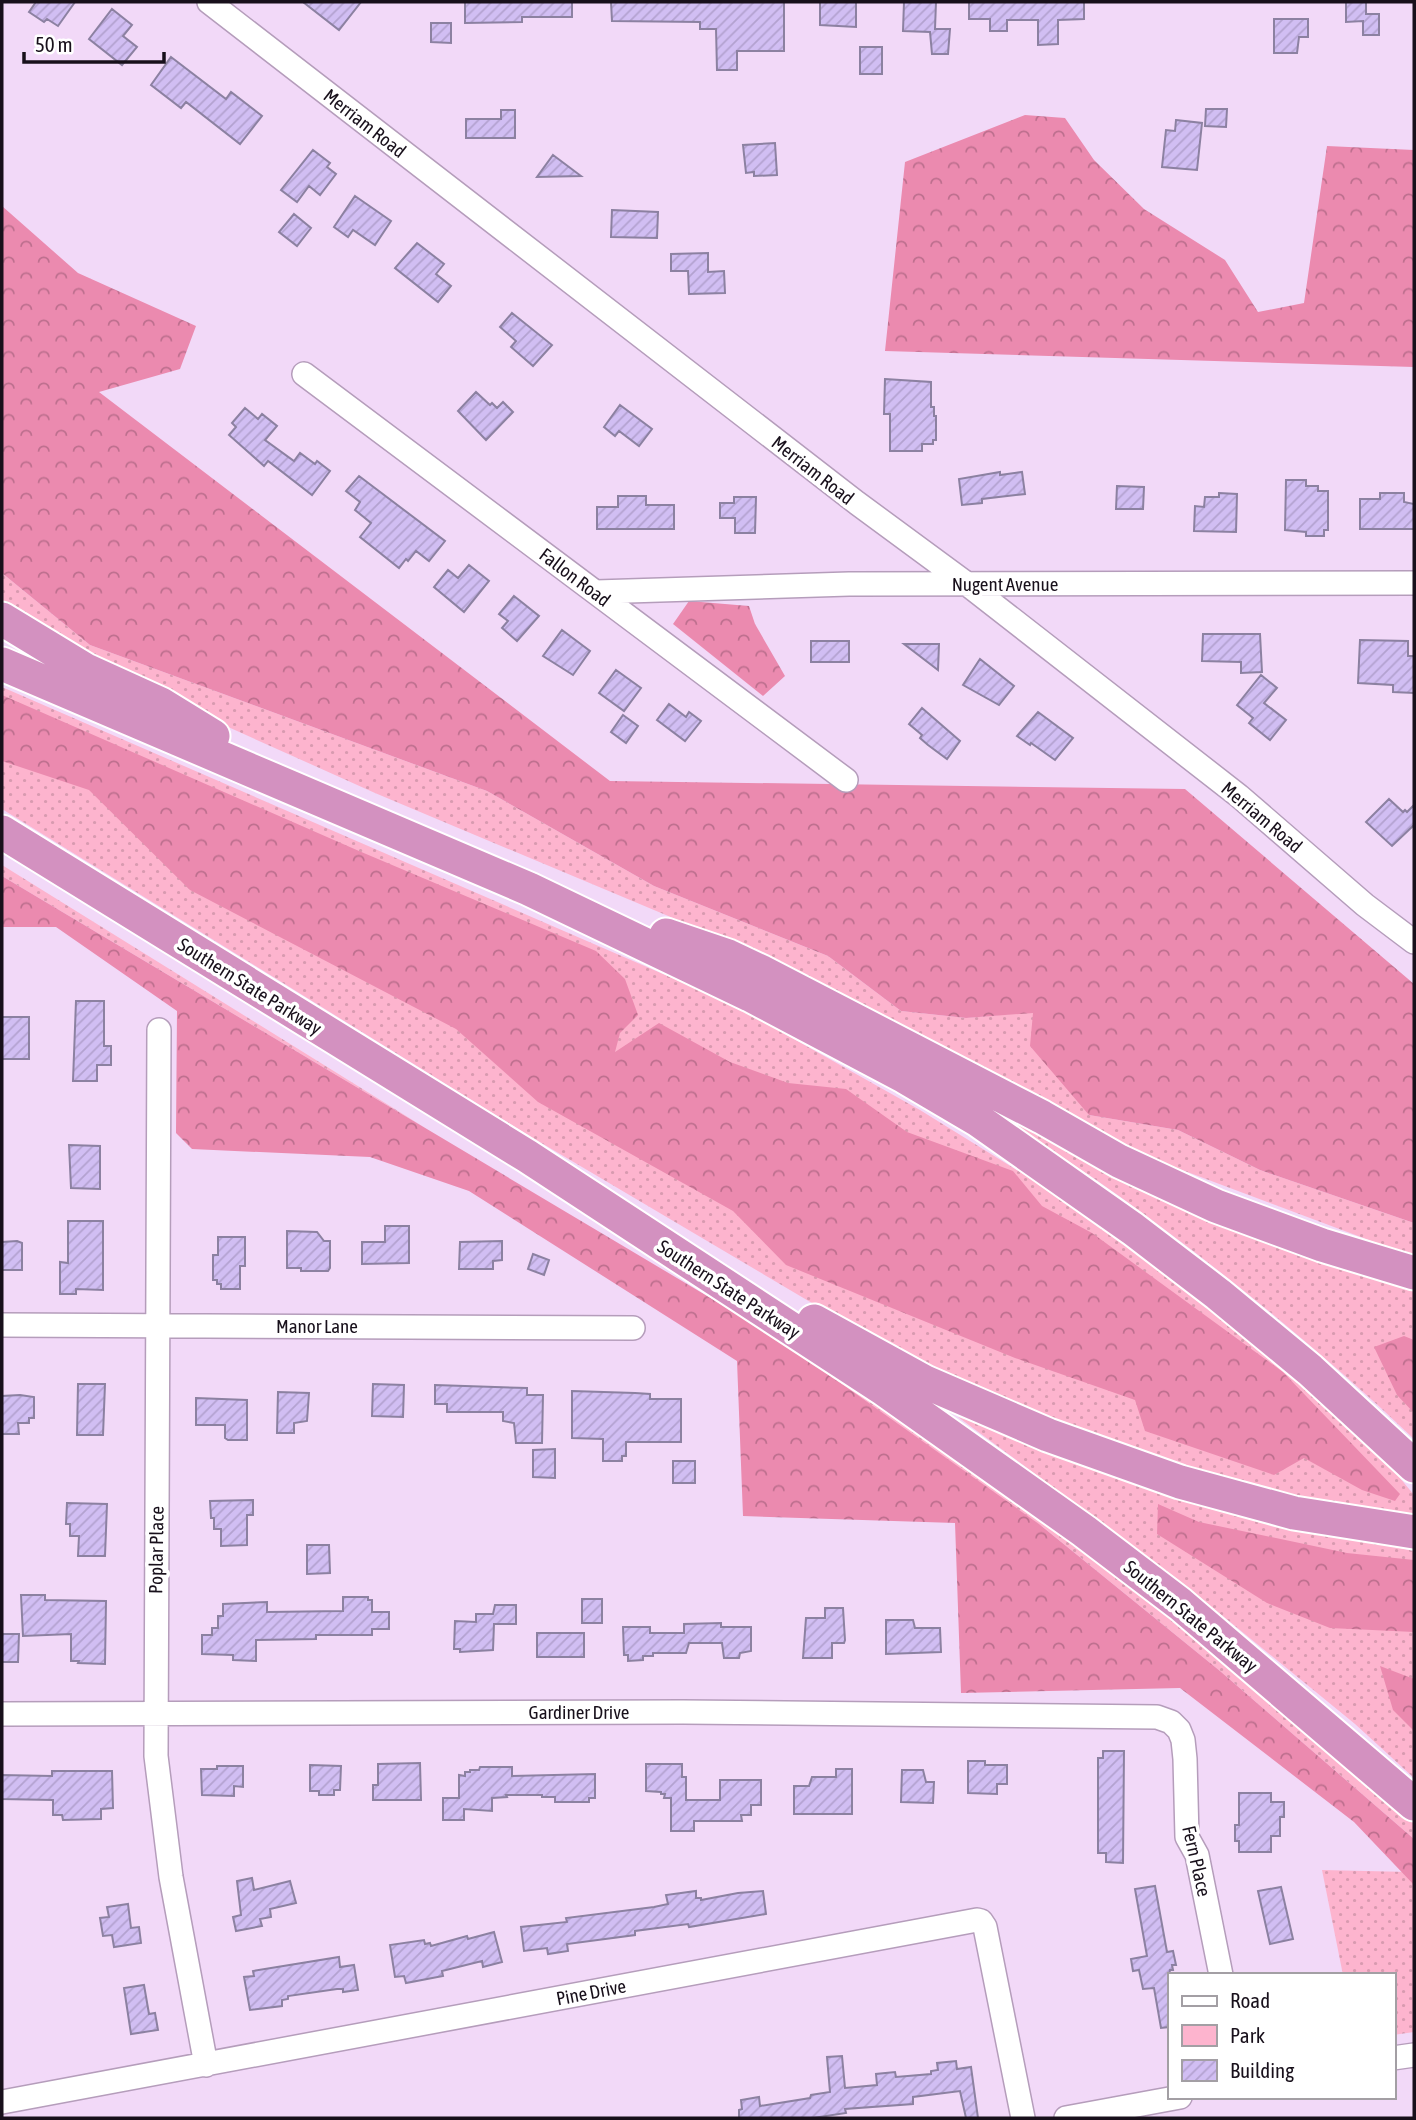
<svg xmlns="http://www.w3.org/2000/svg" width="1416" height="2120" font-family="'Asap Condensed',sans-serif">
<defs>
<pattern id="green-dots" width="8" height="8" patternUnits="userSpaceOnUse" patternTransform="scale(1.75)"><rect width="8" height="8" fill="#fdb4ce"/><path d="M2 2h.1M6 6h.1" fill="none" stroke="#d89ab0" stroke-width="1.8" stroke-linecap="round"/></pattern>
<pattern id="forest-crowns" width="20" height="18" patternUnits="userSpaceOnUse" patternTransform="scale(1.75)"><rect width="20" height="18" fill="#eb8aaf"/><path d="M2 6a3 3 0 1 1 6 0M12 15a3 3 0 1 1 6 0" fill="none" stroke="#bd6f8e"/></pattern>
<pattern id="building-hatch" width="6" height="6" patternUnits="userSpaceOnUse" patternTransform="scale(1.75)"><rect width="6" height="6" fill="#d1bef3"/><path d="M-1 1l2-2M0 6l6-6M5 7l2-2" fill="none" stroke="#b3a2d0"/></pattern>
</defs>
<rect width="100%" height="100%" fill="#f2d9f8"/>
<path fill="url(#green-dots)" d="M2,573l88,72 397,146 167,95 174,70 73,55 65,7 67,-6 56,103 89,15 82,40 154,53v34l-280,-105 -289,-153 -172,-81 -298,-125 -296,-133 -77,-54z
M2,687l728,316 190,107 168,104 169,127 129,120 28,34v24l-138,-24 -174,-52 -202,-88 -362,-214 -536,-332z
M2,865l425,264 -425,-253z
M986,1108l428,174v157c-92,-87 -192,-169 -295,-243 -43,-31 -89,-59 -133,-88z
M776,1337l273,187 171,131 184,158 10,9v17l-194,-168 -176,-143z
M958,1417l248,83 146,38 62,13v227l-59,-54 -175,-143z
M1322,1870l88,2 4,6v154l-21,3v-60h-50z"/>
<path fill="url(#forest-crowns)" d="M1025,115l40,3 29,42 50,49 81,51 33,52 46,-9 23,-157 87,4v217l-529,-16 20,-189z
M2,206l76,67 118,53 -16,43 -81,23 511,389 575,8 229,195v239l-154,-53 -82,-40 -89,-15 -59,-69 3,-33 -67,5 -65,-7 -73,-55 -174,-70 -167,-95 -397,-146 -88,-72z
M689,601l60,5 6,18 30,52 -22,20 -90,-72z
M2,695l357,156 237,100 29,28 13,36 -18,18 -5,19 44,-29 71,39 58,21 58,6 61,43 106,39 29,35 50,27 191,139 117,122 -5,7 -33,-11 -58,-32 -30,17 -129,-44 -10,-31 -120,-42 -229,-93 -53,-54 -195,-109 -82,-73 -266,-139 -101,-100 -87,-29z
M2,876l774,461 263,187 181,147 194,168v46l-60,-63 -174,-134 -219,5 -6,-170 -212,-7 -6,-155 -268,-170 -99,-34 -178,-8 -16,-16 1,-122 -121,-84h-54z
M1404,1336l10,4v73l-17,-18 -23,-48z
M1158,1504l41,18 148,31 67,7v72l-84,-4 -63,-25 -110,-69z
M1380,1666l34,13v52l-21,-21z"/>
<path fill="url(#building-hatch)" stroke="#8c81a1" stroke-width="2" d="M36,2h39l-17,24 -11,-7 -3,3 -15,-10z
M303,2h58l-22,28z
M465,2h107v15h-50v5l-57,1z
M611,2h173v49h-47v19h-20l-1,-41h-16v-7l-88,-1z
M820,2h36v25l-36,-2z
M904,2h32l-1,27h15l-2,25h-16l-2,-22 -27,-1z
M969,2h115v17l-26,1v24l-20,1v-25h-31v11h-17v-12h-21z
M1346,2h20v12h13v21h-16v-14l-17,1z
M112,9l20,16 -9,11 14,11 -15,18 -33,-26z
M1274,19h34v18h-9l-2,16h-23z
M431,23h20v20l-20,-1z
M860,47h22v27h-22z
M171,57l55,42 5,-7 31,24 -22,28 -54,-42 -5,6 -30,-23z
M1206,109h21l-1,18 -21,-1z
M501,110h14v28h-49v-19h35z
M1176,120l26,3 -5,47 -35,-3 4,-37 9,1z
M775,143l2,32 -23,1v-4l-8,1 -3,-28z
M313,150l17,13 -3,4 9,7 -16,21 -11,-9 -12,16 -16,-12z
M553,155l28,21 -44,1z
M355,196l36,25 -16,24 -22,-15 -5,7 -14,-10z
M612,210l46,2 -1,26 -46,-1z
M294,214l17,14 -14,18 -18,-14z
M417,243l27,21 -8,10 15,12 -13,16 -43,-34z
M708,253v19l16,-1 1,22 -36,1 -1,-23h-17v-17z
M512,313l40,32 -19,21 -22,-19 5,-6 -16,-14z
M885,379l46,3v25h3v9h2v24h-3v4h-11v7h-32v-37h-6z
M476,392l14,13 2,-2 5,5 6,-6 10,10 -27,28 -28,-29z
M620,405l32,24 -13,17 -20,-15 -4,5 -11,-9z
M245,408l13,11 4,-5 15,12 -12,14 29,21 6,-8 15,11 2,-3 13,10 -18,24 -44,-34 -4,5 -35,-31 7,-8 -4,-4z
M1000,472v3l22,-3 3,22 -43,5v4l-20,2 -3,-26z
M359,476l86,65 -16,20 -13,-10 -8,10 -2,-2 -7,9 -39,-31 11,-14 -16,-13 5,-8 -14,-11z
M1286,480h20v6h12v5h10v39h-4v6h-18v-4l-21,-2z
M1117,486l27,1 -1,22h-27z
M1219,493l18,1 -1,38 -42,-1 1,-25 9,1 1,-10h14z
M1380,493h24v9l10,2v25h-54v-30h20z
M618,496h28v9h28v24h-77v-22h21z
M734,497h22l-1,36h-20v-15h-15v-15h14z
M469,565l20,16 -25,31 -30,-25 14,-17 10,8z
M514,596l25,20 -22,25 -15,-13 6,-7 -9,-7z
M562,630l28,21 -17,24 -30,-19z
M1203,634h57l2,38 -21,1v-11l-39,-1z
M1360,640l48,1v15h6v37l-21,-1v-7l-35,-2z
M811,641h38v21h-38z
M904,644h35l-1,26z
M980,659l34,27 -15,19 -36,-20z
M616,670l25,18 -17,23 -25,-18z
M1261,675l16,13 -13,15 22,17 -16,20 -21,-17 4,-5 -16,-13z
M669,704l17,13 3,-5 12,9 -16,20 -28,-21z
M922,708l38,33 -13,18 -19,-14 -8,-7 2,-3 -13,-11z
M1038,712l35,26 -18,22 -24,-17 -1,2 -13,-9z
M623,715l15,11 -12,17 -15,-11z
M1389,799l14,13 2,-2 2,2 7,-7v20l-22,21 -26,-24z
M76,1001h28v45h7v19h-14v16h-24z
M2,1017h27v42h-27z
M69,1145l31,1v43l-29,-1z
M68,1221h35v69l-27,-1v5h-16v-32l8,1z
M385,1226h24v37l-47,1v-22h23z
M287,1231l30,1 7,9h6v27l-2,3h-27v-3h-14z
M218,1237h27v29h-5v23h-19v-5h-4v-4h-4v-25h5z
M17,1241l5,2v27h-20v-28z
M502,1241v19l-9,1v8h-34l1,-27z
M533,1254l16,6 -5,15 -16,-6z
M78,1384h27l-2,51h-26z
M373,1384l31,1 -1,32 -31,-1z
M435,1385l92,3v7h16l-1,48h-26l-2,-20 -11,-2v-9h-56v-8h-12z
M572,1391l63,2 15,1v5h31v43h-55v14h-4v5h-19v-22l-31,-1z
M278,1392l31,1 -2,28 -13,2v10h-17z
M20,1395l14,2v21h-5v5h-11l1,11h-17v-38z
M196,1398l51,2v40h-19l-3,-2v-13h-29z
M555,1449v29l-22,-1v-27z
M673,1461h22v22h-22z
M253,1500v15h-6v30l-26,1v-17h-7v-11h-3l-1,-17z
M67,1503l40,1 -2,52h-27l1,-20h-9v-12h-4z
M307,1545h22l1,28 -23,1z
M21,1595h24v5l61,1 -1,63 -27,-1 1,-2h-8v-27l-48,2z
M343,1597h25v3h4v12h17v17h-17v6h-56v4l-60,1v21l-23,-1v-5l-31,-1v-19h10v-7h6v-12h5v-12l44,-2v10l76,-1z
M582,1599h20v24h-20z
M495,1605h21v19h-22l-1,26 -33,2v-3h-6l1,-28 21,1v-8h17z
M825,1608h18l2,32 -1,3h-12v15h-29l3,-40h19z
M886,1620h27l2,8h25l1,24 -55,2z
M721,1623v4h30v24l-11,2 -1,5h-15l-2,-15h-33l-3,10h-33v3h-10v4l-15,1v-6h-4l-1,-28h27v6h34v-9z
M537,1633h47v24h-47z
M2,1634h17l-1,28h-16z
M1103,1751h21l-1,112 -17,-1v-9h-8v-95h5z
M968,1761h17v4h22v19h-10v10l-29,-1z
M420,1763l1,37h-48v-15h5v-21z
M646,1764h36v13h4v23h34v-20h41v25h-10v10h-10l1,6h-48v10h-23v-33h-7l1,-4h-4v-2l-15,-1z
M310,1765l31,1 -1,24h-6v5h-15v-4h-9z
M217,1766h26v21l-9,-1v10l-32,-1 -1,-26h16z
M480,1767h32v9l83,-2v24h-6v4h-34v-5h-13v-2h-36l1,2 -15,1v13l-28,-2v11h-21v-22h16v-23l6,1v-4h5v-2h9z
M836,1769h16v45h-58v-28h15l3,-9h24z
M902,1770h21l3,12h8l-1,21 -32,-1z
M52,1771h60l1,37 -12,1v10l-38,1 -1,-5h-9v-15l-51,-1v-24l50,1z
M1239,1793h32v9h13v15h-4v19h-9v16h-32v-11h-4v-16h4z
M252,1878l2,12 36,-9 6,22 -26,6 1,8 -11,2 2,7 -26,5 -3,-14 8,-2 -4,-34z
M1155,1886l12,66 6,-1 3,14h-4l1,5h-3l-1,5v52l-8,1 -7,-40 -11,1 -4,-19 -6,1 -2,-12 16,-3 -12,-67z
M1281,1887l12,52 -23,5 -12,-53z
M696,1891v7h5v2l37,-7 25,-2 3,23 -77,13 -1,-3 -53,7v4l-68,9 1,7 -20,3 -1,-6 -23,3 -3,-24 46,-5 -1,-4 88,-11 14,-3 -2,-9z
M128,1904l3,24 8,-1 2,16 -27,4 -2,-12 -9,1 -3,-18 9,-1 -2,-10z
M494,1932l8,30 -19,5 -1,-6 -40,10 1,5 -37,7 -2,-7 -9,1 -5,-32 34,-5 1,4 5,-1 1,3 36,-10 1,3z
M339,1957l1,10 14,-2 4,25 -15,2v-3h-6l-49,7v3l-6,1v6l-32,4 -6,-33 10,-1 -1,-5z
M144,1985l5,29 6,-1 3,17 -27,4 -7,-46z
M842,2056l3,32 32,-3 -1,-11 19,-2 1,5 35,-3v-3l7,-1 -1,-7 19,-2 1,8 14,-2 7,51h-12l-6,-27 -47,6v7l-68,5 1,4 -33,5h-74v-8l3,-1 -1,-9 18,-3 1,9 50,-8 1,-3 19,-3 -3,-35z"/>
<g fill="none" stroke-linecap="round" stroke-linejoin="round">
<g stroke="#b59dbb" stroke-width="26">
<path id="minor" d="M209,2l648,501 110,81 272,212 126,109 49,37
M304,374l542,406
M596,592l253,-8 565,-1
M159,1030l-3,726 15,121 35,188
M2,1325l631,3
M2,1714l681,-2 474,5 14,5 8,8 4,10 2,19 2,78 10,18 24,120
M1393,2058l21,-3
M2,2102l975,-182 4,1 4,6 38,191
M1066,2118l114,-21"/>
</g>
<g stroke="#fff" stroke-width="37">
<path id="highway" d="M2,619l84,51 75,34 52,32
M2,664l527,225 221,106 155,82 73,43 155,109 85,65 92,76 104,96
M2,832l525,324 358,234 199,141 96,73 234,200
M666,935l62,21 32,15 282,146 77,44 97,45 106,39 92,28
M814,1321l111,61 123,53 132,47 114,31 120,19"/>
</g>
<use href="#minor" stroke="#fff" stroke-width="23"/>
<use href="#highway" stroke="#d391c0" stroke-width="33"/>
</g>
<g text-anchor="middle" stroke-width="7" stroke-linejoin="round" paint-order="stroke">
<g font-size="19" fill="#18101b" stroke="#fff">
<text transform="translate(365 123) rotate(38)" y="7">Merriam Road</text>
<text transform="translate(813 470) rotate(38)" y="7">Merriam Road</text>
<text transform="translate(575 577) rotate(37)" y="7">Fallon Road</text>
<text x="1005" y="591">Nugent Avenue</text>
<text transform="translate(1262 817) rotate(40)" y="7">Merriam Road</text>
<text transform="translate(250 986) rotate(32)" y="7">Southern State Parkway</text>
<text transform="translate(729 1289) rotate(33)" y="7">Southern State Parkway</text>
<text x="317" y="1333">Manor Lane</text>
<text transform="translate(156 1550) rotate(-89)" y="7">Poplar Place</text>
<text transform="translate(1191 1616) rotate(39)" y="7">Southern State Parkway</text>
<text x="579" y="1719">Gardiner Drive</text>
<text transform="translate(1197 1861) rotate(77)" y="7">Fern Place</text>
<text transform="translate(591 1992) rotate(-11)" y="7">Pine Drive</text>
</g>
</g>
<rect width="1416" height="2120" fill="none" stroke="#18101b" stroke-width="7"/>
<rect x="1168" y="1973" width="228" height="126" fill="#ffffff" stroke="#a39fa4" stroke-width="2"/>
<rect x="1182" y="1996" width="35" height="10" fill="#ffffff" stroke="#a39fa4" stroke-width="2"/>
<text x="1230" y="2008" font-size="21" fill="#18101b">Road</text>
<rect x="1182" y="2025" width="35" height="21" fill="#fdb4ce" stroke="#a39fa4" stroke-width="2"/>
<text x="1230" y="2043" font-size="21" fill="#18101b">Park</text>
<rect x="1182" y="2060" width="35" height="21" fill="url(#building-hatch)" stroke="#a39fa4" stroke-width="2"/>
<text x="1230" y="2078" font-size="21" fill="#18101b">Building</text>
<path d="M24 52v10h140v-10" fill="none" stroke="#18101b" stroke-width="3.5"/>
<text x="35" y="52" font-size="21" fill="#18101b" stroke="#ffffff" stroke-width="5" paint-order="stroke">50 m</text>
</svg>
